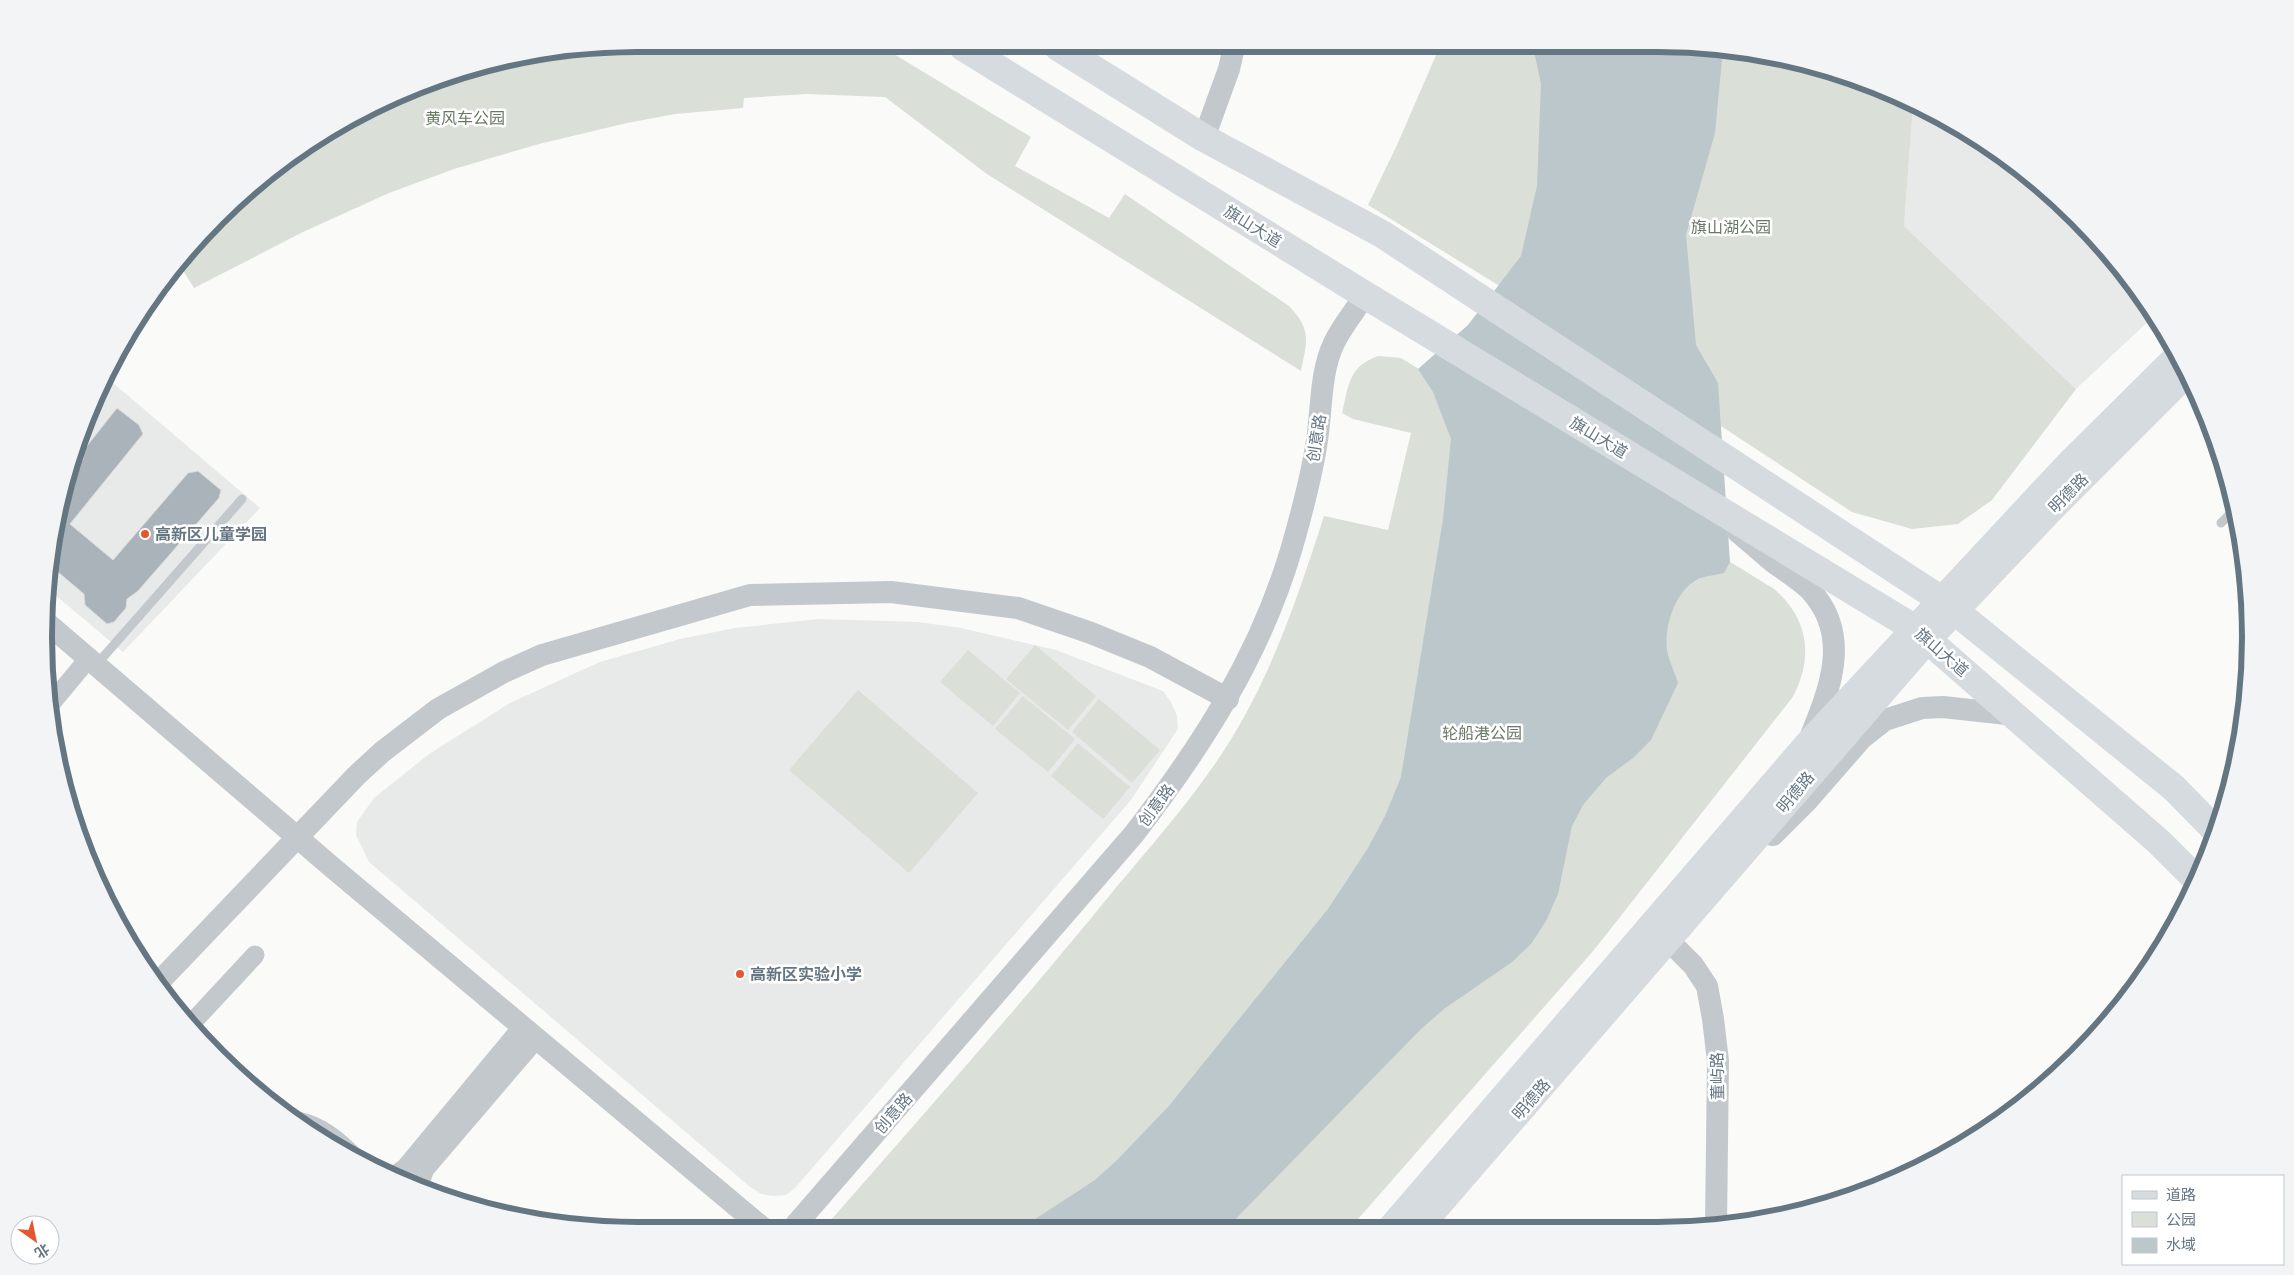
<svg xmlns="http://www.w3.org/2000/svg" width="2294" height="1275" font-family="'Space Grotesk','Noto Sans SC',sans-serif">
<rect width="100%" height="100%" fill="#fafaf8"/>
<path fill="#e8e9e9" d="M1913,105l41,18 94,68 80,85 25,41 -77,72 -172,-163z
M105,376l155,132 -137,144 -75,-63 1,-29 15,-76z
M819,619l99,3 43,6 95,22 107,41 8,11 6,14 1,13 -47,71 -336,388 -9,7 -13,1 -12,-2 -12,-8 -380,-324 -13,-27 1,-13 17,-24 55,-44 81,-51 61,-28 29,-13 80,-23 55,-11z"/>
<path fill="#dadfd7" d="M1695,45l152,30 66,30 -9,121 172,163 -84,111 -34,24 -46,5 -60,-17 -224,-147 -260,-160 29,-60 43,-99z
M884,48l147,89 -16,29 94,52 16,-24 164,112c23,24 18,35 12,65l-314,-197 -102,-77 -78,-3 -63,4 -1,10 -68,6 -48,9 -88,21 -85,25 -65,24 -86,39 -109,56 -15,-24 38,-46 59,-52 99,-61 72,-30 113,-26z
M1378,356l23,2 373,231c35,30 40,69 18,109l-198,252 -243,277 -528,2c98,-112 197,-223 291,-339 46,-55 95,-109 130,-173 35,-63 58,-133 80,-201l64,14 23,-97 -58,-14 -11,-6c7,-28 6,-46 36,-57z
M1035,645l61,51 -28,34 -62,-51z
M968,650l52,43 -27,33 -53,-44z
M858,690l120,103 -69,80 -120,-103z
M1023,696l52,43 -27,33 -53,-43z
M1099,699l61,51 -28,33 -60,-51z
M1078,743l52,44 -27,32 -52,-43z"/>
<path fill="#bbc7cb" d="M1695,45l26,5 1,9 -7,74 -29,102 10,110 22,38 12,179 -6,11c-8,2 -19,3 -26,6 -23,12 -34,47 -31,71 2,11 8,23 11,33l-27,57 -18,18 -27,20 -23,27 -11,21 -14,68 -12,27 -15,23 -19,18 -68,47 -24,21 -193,198 -207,1 75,-49 21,-19 52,-54 160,-198 40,-61 17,-32 16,-39 42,-258 8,-80 -18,-47 -15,-23 50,-44 53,-69 16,-70 4,-102 -8,-38z"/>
<path fill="#aab3b9" stroke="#dcdcda" d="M117,408l22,17 4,9 -73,90 43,36 75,-87 10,-2 23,19 -2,8 -81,93 -11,8 -1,9 -12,14 -7,2 -22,-19 -1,-11 -32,-27 -3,-7 15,-76 8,-23 11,-1v-9z"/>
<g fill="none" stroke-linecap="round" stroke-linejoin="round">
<path stroke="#c3c8cc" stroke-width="9" d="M2221,523l13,-13
M97,664l145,-165"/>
<path stroke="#c3c8cc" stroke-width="19" d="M49,706l39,-47
M189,1026l66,-71
M298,1121c24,5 42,20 58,38
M394,1176l11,-8 118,-142
M418,1187l7,-18 112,-131"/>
<path stroke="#c3c8cc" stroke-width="22" d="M1204,138l25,-69 5,-22
M1738,532c12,10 23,20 35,30 12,9 26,17 37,28 42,45 20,99 0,148
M47,623l286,245 431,361
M1773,835l34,-34 54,-62 24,-19 37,-12 21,-1 73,8
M1682,927l-13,14 24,24 14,21 6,33 5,42 -2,165
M158,983l199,-208 25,-23 56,-43 66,-37 38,-17 208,-60 141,-3 127,16 73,25 59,24 78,42
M792,1229l342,-395c68,-88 127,-180 158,-287 10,-35 20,-72 25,-107 5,-32 3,-68 17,-97 8,-17 21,-32 31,-48"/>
<path stroke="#d6dbdf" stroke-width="26" d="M1391,1227l416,-483 260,-279 110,-109
M1420,1227l507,-586 125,-132 136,-136"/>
<path stroke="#d6dbdf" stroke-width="28" d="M963,47l402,248 549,333 245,214 37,37
M1058,47l146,91 178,96 558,365 234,189 43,44"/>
</g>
<g fill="#e4572e" stroke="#fff" stroke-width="2">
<circle cx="145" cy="534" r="5"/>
<circle cx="740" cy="974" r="5"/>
</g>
<g text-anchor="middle" stroke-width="5" stroke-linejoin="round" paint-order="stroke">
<g font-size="16" fill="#687a64" stroke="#fff">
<text x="465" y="124">黄风车公园</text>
<text x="1731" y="233">旗山湖公园</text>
<text x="1482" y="739">轮船港公园</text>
</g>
<g font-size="16" fill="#657683" stroke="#fff">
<text transform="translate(1253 226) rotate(32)" y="6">旗山大道</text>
<text transform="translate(1599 437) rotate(31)" y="6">旗山大道</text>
<text transform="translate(1316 438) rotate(-81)" y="6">创意路</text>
<text transform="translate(2068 493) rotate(-45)" y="6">明德路</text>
<text transform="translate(1942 652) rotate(41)" y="6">旗山大道</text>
<text transform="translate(1795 792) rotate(-50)" y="6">明德路</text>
<text transform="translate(1156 805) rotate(-53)" y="6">创意路</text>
<text transform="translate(1717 1076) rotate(-91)" y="6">董屿路</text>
<text transform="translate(1531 1099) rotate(-49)" y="6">明德路</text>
<text transform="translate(893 1113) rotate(-49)" y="6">创意路</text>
</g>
<g font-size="16" font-weight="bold" fill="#657683" stroke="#fff" text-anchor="start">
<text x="155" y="540">高新区儿童学园</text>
<text x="750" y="980">高新区实验小学</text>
</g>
</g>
<path d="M0 0H2294V1275H0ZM637 52H1657A585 585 0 0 1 2242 637V637A585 585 0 0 1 1657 1222H637A585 585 0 0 1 52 637V637A585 585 0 0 1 637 52Z" fill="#f3f4f5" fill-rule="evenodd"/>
<path fill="none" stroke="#657683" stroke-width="6" d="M637 52H1657A585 585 0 0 1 2242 637V637A585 585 0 0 1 1657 1222H637A585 585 0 0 1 52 637V637A585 585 0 0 1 637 52Z"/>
<rect x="2122" y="1175" width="162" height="90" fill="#ffffff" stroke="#c1c8cd"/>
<rect x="2132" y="1191" width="25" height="8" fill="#d6dbdf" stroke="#c1c8cd"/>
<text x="2166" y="1200" font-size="15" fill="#657683">道路</text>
<rect x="2132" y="1212" width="25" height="15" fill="#dadfd7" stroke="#c1c8cd"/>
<text x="2166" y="1225" font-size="15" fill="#657683">公园</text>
<rect x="2132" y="1238" width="25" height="15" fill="#bbc7cb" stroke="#c1c8cd"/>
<text x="2166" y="1250" font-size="15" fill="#657683">水域</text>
<g transform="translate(35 1240) rotate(147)"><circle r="24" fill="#ffffff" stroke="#c1c8cd"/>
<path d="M0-4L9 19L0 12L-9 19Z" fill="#e4572e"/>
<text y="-8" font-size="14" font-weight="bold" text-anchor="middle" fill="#657683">北</text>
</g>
</svg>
